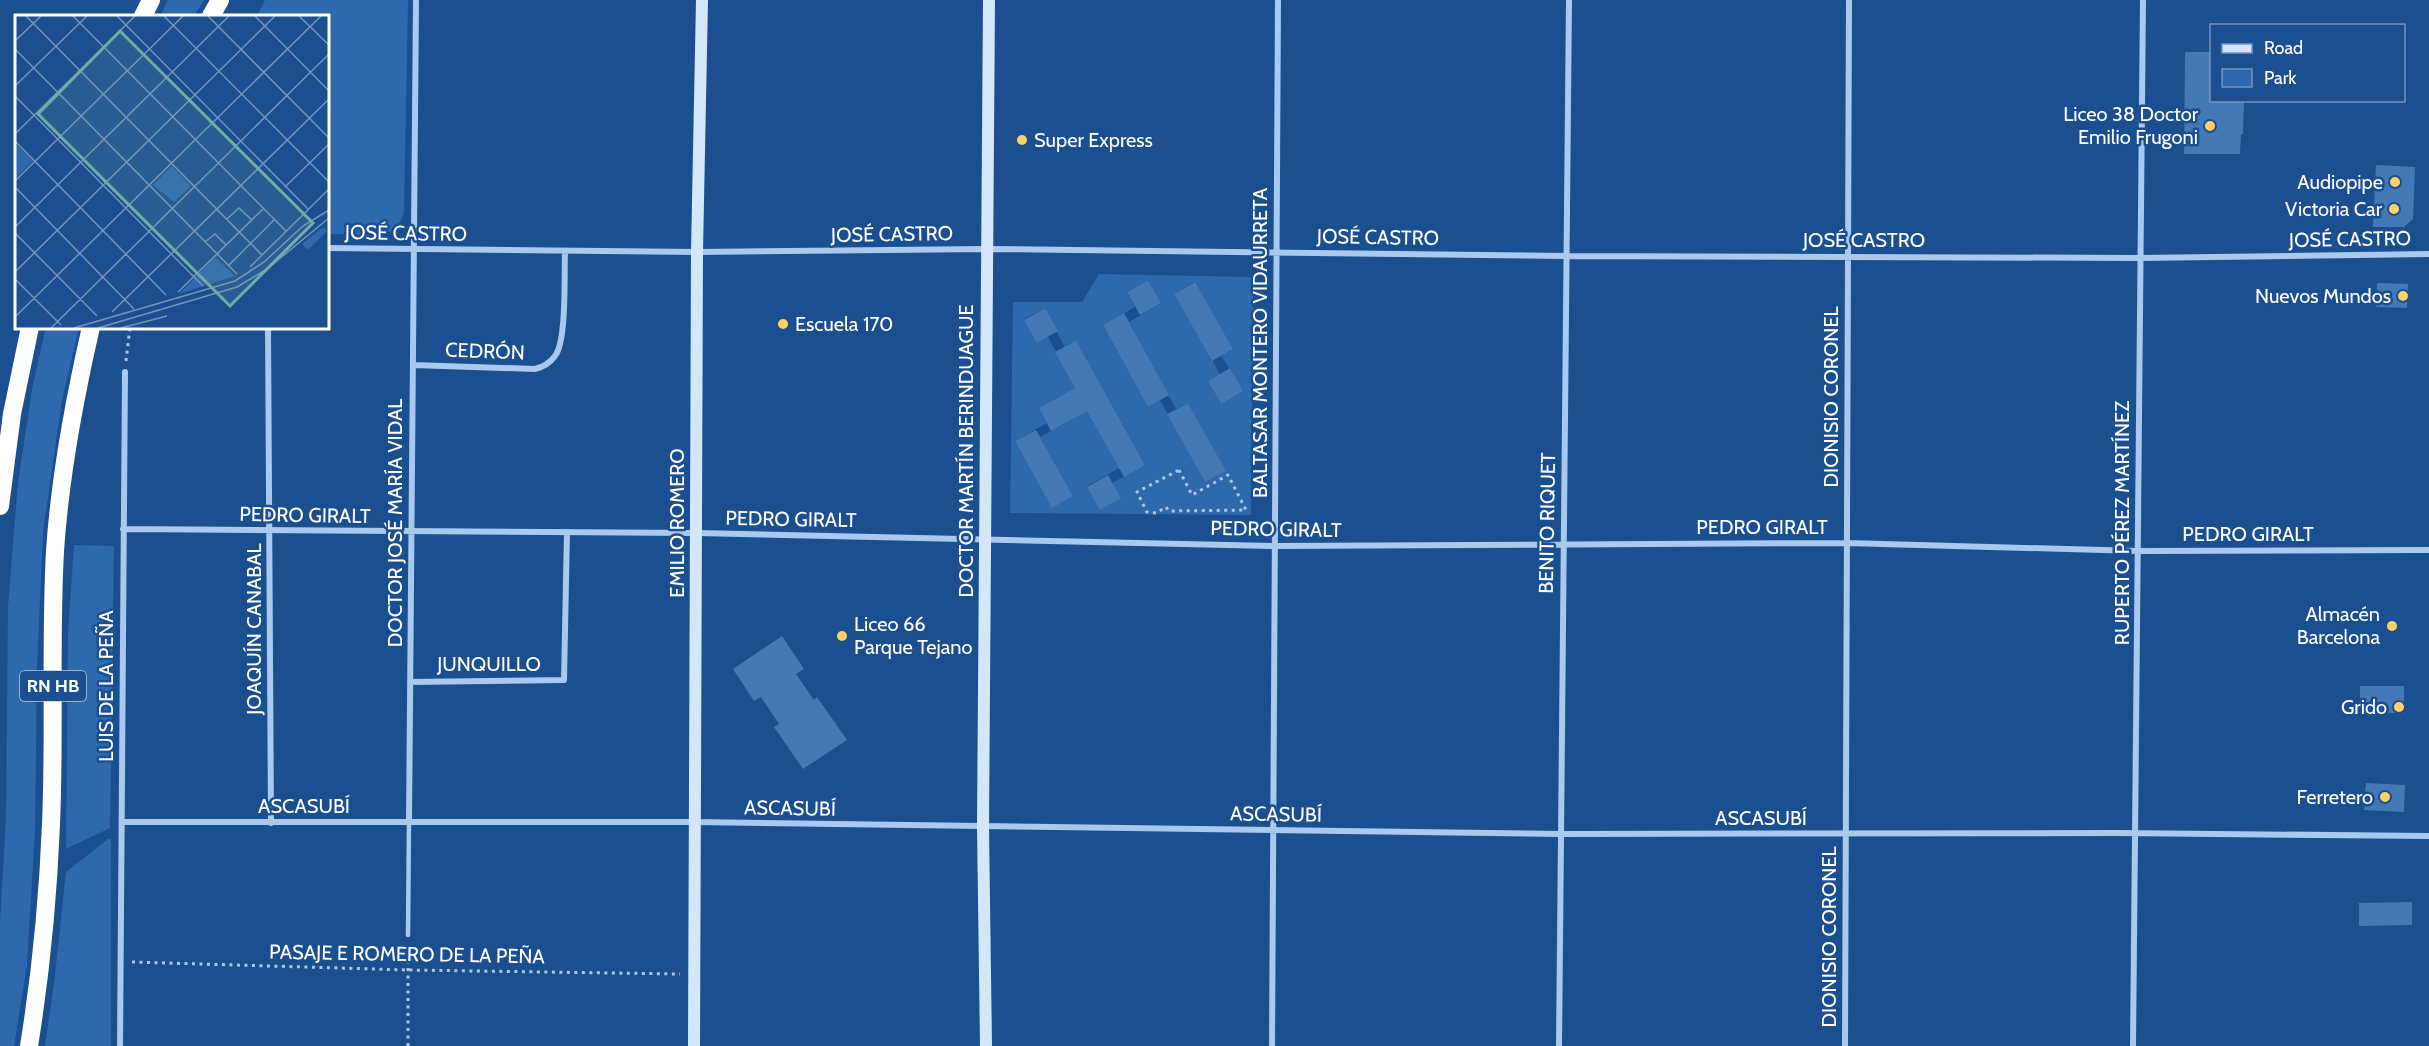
<svg xmlns="http://www.w3.org/2000/svg" width="2429" height="1046" font-family="Cabin,sans-serif">
<rect width="100%" height="100%" fill="#1b4f8f"/>
<path fill="#2e69ad" fill-rule="evenodd" d="M168,0h36l-10,16h-34z
M265,0h143l-4,211c-2,12 -11,21 -23,24l-54,-1v-218h-70z
M1099,274l154,3 -2,238 -241,-2 3,-211h69zM1148,280l13,23 -32,19 47,87 12,-6 37,67 -20,12 -45,-82 -12,6 -45,-81 32,-18 -8,-15zM1194,282l39,67 -12,7 8,12 -8,36 -13,-23 12,-7 -46,-80zM1045,308l19,38 12,-6 69,125 -33,18 -12,26 -13,-23 32,-18 -71,-131 -11,5 -13,-23zM1060,396l13,23 -33,18 33,59 -20,11 -38,-66 32,-18 -8,-15z
M46,327h33l-17,73 -19,132 -6,136 -2,163 -8,134 -13,81h-14v-123l6,-105 2,-211 10,-125 15,-98z
M74,545l40,1 -4,282 -44,21 2,-215z
M108,839h3v207h-66l9,-62 12,-112z"/>
<path fill="#4478b7" d="M2185,52h26v48h33l-1,34h-2l-1,20h-56z
M2376,165l39,2 -2,52 -9,8h-31z
M1148,280l13,23 -21,12 -13,-23z
M1195,282l38,67 -21,12 -38,-67z
M2377,283l31,1 -1,24 -31,-1z
M1045,308l13,23 -21,12 -13,-23z
M1124,313l45,82 -21,12 -45,-82z
M1076,340l69,125 -21,12 -37,-66 -36,20 -12,-23 36,-20 -20,-36z
M1230,368l13,23 -22,13 -13,-23z
M1188,403l38,68 -21,11 -38,-68z
M1036,430l37,66 -21,12 -37,-67z
M1108,475l13,23 -21,12 -13,-23z
M782,636l22,33 -8,5 18,26 3,-3 30,43 -44,29 -29,-42 5,-3 -18,-27 -7,4 -21,-32z
M2360,686h44v27h-44z
M2366,783l39,2 -1,27 -40,-2z
M2412,902v23l-53,1v-23z"/>
<g fill="none" stroke-linecap="round" stroke-linejoin="round">
<path stroke="#a9c9ee" stroke-width="3" stroke-dasharray="3 4.5" stroke-linecap="butt" d="M126,361l4,-34
M1179,470l13,25 36,-20 18,35 -77,1 -3,-4 -10,6 -9,-1 -10,-20z
M132,962l276,8 272,4
M408,1046v-100"/>
<path stroke="#a9c9ee" stroke-width="4.5" d="M408,935l1,-114"/>
<path stroke="#a9c9ee" stroke-width="6" d="M327,248l370,4 290,-3 580,7 573,2 289,-4
M268,327l3,496
M413,365l122,4c8,-2 15,-6 20,-13 12,-15 9,-82 10,-104
M123,529l574,4 578,13 572,-3 291,8 291,-1
M410,682l154,-2 3,-148
M409,821l7,-821
M122,822h573l866,12 556,-1 312,3
M120,1046l5,-674
M1272,1046l6,-1046
M1559,1046l10,-1046
M1845,1046l4,-1046
M2133,1046l10,-1046"/>
<path stroke="#d6e6fa" stroke-width="12" d="M694,1046l3,-794 5,-252
M986,1046l-3,-219 6,-827"/>
<path stroke="#fff" stroke-width="18" d="M143,16l8,-16
M211,16l9,-16
M0,506l12,-92 18,-87
M29,1046c12,-74 19,-147 22,-222 4,-91 -1,-182 4,-273 5,-75 19,-150 36,-224"/>
</g>
<g fill="#ffd166" stroke="#1b4f8f" stroke-width="2">
<circle cx="2210" cy="126" r="6"/>
<circle cx="1022" cy="140" r="6"/>
<circle cx="2395" cy="182" r="6"/>
<circle cx="2394" cy="209" r="6"/>
<circle cx="2403" cy="296" r="6"/>
<circle cx="783" cy="324" r="6"/>
<circle cx="2392" cy="626" r="6"/>
<circle cx="842" cy="636" r="6"/>
<circle cx="2399" cy="707" r="6"/>
<circle cx="2385" cy="797" r="6"/>
</g>
<g text-anchor="middle" stroke-width="5" stroke-linejoin="round" paint-order="stroke">
<rect fill="#1b4f8f" stroke="#bbcadd" stroke-width="1.5" x="20" y="671" width="66" height="30" rx="4.5"/>
<g font-size="18" font-weight="bold" fill="#fff">
<text x="53" y="692">RN HB</text>
</g>
<g font-size="20" fill="#fff" stroke="#1b4f8f" text-anchor="end">
<text x="2198" y="121">Liceo 38 Doctor<tspan x="2198" dy="23">Emilio Frugoni</tspan></text>
<text x="1034" y="147" text-anchor="start">Super Express</text>
<text x="2383" y="189">Audiopipe</text>
<text x="2382" y="216">Victoria Car</text>
<text x="2391" y="303">Nuevos Mundos</text>
<text x="795" y="331" text-anchor="start">Escuela 170</text>
<text x="2380" y="621">Almacén<tspan x="2380" dy="23">Barcelona</tspan></text>
<text x="854" y="631" text-anchor="start">Liceo 66<tspan x="854" dy="23">Parque Tejano</tspan></text>
<text x="2387" y="714">Grido</text>
<text x="2373" y="804">Ferretero</text>
</g>
<g font-size="20" fill="#fff" stroke="#1b4f8f">
<text transform="translate(406 233) rotate(1)" y="7">JOSÉ CASTRO</text>
<text transform="translate(892 234) rotate(-1)" y="7">JOSÉ CASTRO</text>
<text transform="translate(1378 237) rotate(1)" y="7">JOSÉ CASTRO</text>
<text transform="translate(2350 239) rotate(-1)" y="7">JOSÉ CASTRO</text>
<text x="1864" y="247">JOSÉ CASTRO</text>
<text transform="translate(1260 343) rotate(-90)" y="7">BALTASAR MONTERO VIDAURRETA</text>
<text transform="translate(485 351) rotate(2)" y="7">CEDRÓN</text>
<text transform="translate(1831 397) rotate(-90)" y="7">DIONISIO CORONEL</text>
<text transform="translate(966 451) rotate(-90)" y="7">DOCTOR MARTÍN BERINDUAGUE</text>
<text transform="translate(305 515) rotate(1)" y="7">PEDRO GIRALT</text>
<text transform="translate(791 519) rotate(1)" y="7">PEDRO GIRALT</text>
<text transform="translate(395 523) rotate(-90)" y="7">DOCTOR JOSÉ MARÍA VIDAL</text>
<text transform="translate(677 523) rotate(-90)" y="7">EMILIO ROMERO</text>
<text transform="translate(1547 523) rotate(-89)" y="7">BENITO RIQUET</text>
<text transform="translate(2122 523) rotate(-90)" y="7">RUPERTO PÉREZ MARTÍNEZ</text>
<text x="1762" y="534">PEDRO GIRALT</text>
<text transform="translate(1276 529) rotate(1)" y="7">PEDRO GIRALT</text>
<text x="2248" y="541">PEDRO GIRALT</text>
<text transform="translate(254 629) rotate(-90)" y="7">JOAQUÍN CANABAL</text>
<text x="489" y="671">JUNQUILLO</text>
<text transform="translate(106 686) rotate(-90)" y="7">LUIS DE LA PEÑA</text>
<text x="304" y="813">ASCASUBÍ</text>
<text transform="translate(790 808) rotate(1)" y="7">ASCASUBÍ</text>
<text transform="translate(1276 814) rotate(1)" y="7">ASCASUBÍ</text>
<text x="1761" y="825">ASCASUBÍ</text>
<text transform="translate(1829 937) rotate(-90)" y="7">DIONISIO CORONEL</text>
<text transform="translate(407 954) rotate(1)" y="7">PASAJE E ROMERO DE LA PEÑA</text>
</g>
</g>
<g transform="translate(15 15)">
<rect width="314" height="314" fill="#1b4f8f"/>
<path d="M0,128l18,18 -18,18zM157,151l19,20 -17,16 -21,-17zM308,212l4,4 -19,19 -6,-6zM200,242l20,19 -56,18z" fill="#2e69ad"/>
<path fill="none" stroke="#7695bc" stroke-width="1.5" d="M11,1l236,239M58,1l213,215M102,1l191,193M149,1l165,166M193,1l121,122M240,1l74,75M284,1l30,29M0,26l26,-25M0,34l222,225M0,71l72,-70M0,81l188,190M0,119l120,-118M0,126l151,154M0,166l168,-165M271,171l43,-42M0,172l119,122M212,204l12,-11 13,12M0,212l214,-211M0,218l82,83M190,227l10,-8 11,11M214,250l45,-45M235,252l79,-78M0,257l260,-256M0,264l46,46M163,277l85,-83M97,297l217,-213M0,302l306,-301M36,313l278,-274M59,313l161,-47 29,-19 39,-36 26,-16M83,313l139,-41 30,-18 62,-51M106,313l46,-12"/>
<path fill="#6fada8" fill-opacity="0.15" stroke="#6fada8" stroke-width="3" d="M105,16l193,192 -83,83 -192,-192z"/>
<rect width="314" height="314" fill="none" stroke="#fff" stroke-width="3"/>
</g>
<rect x="2210" y="24" width="195" height="78" fill="#1b4f8f" stroke="#7695bc" stroke-width="1.5"/>
<rect x="2222" y="44" width="30" height="9" fill="#d6e6fa" stroke="#7695bc" stroke-width="1.5"/>
<text x="2264" y="54" font-size="18" fill="#ffffff">Road</text>
<rect x="2222" y="69" width="30" height="18" fill="#2e69ad" stroke="#7695bc" stroke-width="1.5"/>
<text x="2264" y="84" font-size="18" fill="#ffffff">Park</text>
</svg>
